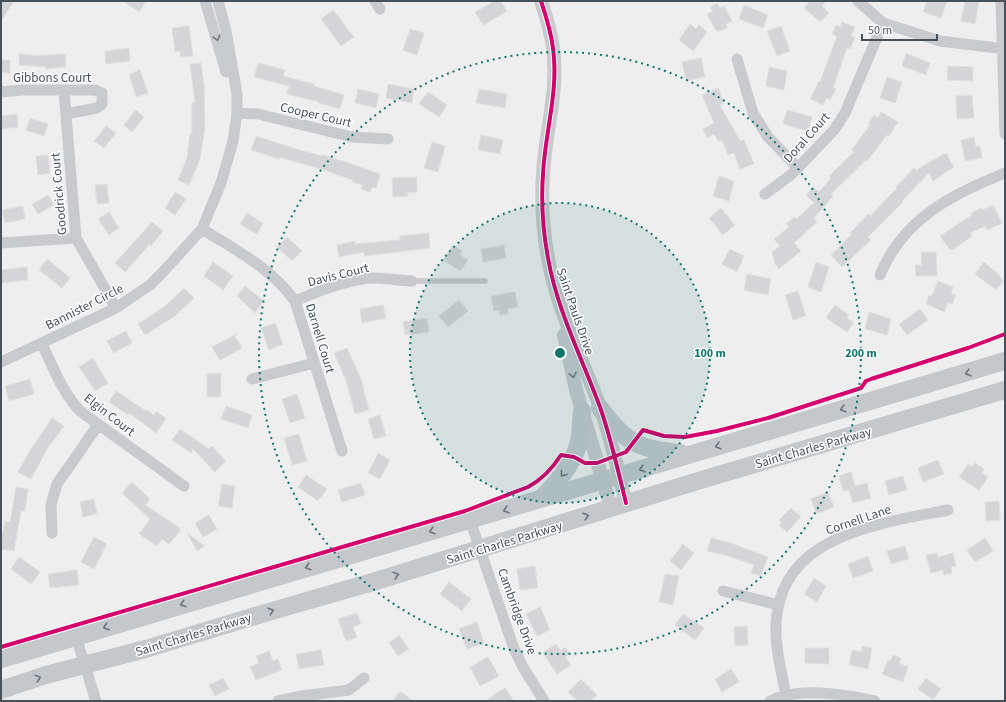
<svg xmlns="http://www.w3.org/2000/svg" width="1006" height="702" font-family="'Source Sans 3',sans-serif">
<rect width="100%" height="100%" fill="#efeeee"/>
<path fill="#d5d5d7" stroke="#e0e0e1" d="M1,1h13l-13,20z
M123,1h23l-7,11z
M495,1h6l6,10 -24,14 -8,-13z
M810,1h16l-4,5 7,7 -9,9 -16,-14z
M927,1h20l-6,17 -18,-6z
M965,1h14l-4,23 -14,-3z
M717,3l3,5 4,-2 8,15 -6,3 1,4 -7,3h-4l-9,-17 6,-2 -3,-5z
M744,5l24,10 -5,13 -24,-9z
M333,10l21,27 -13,9 -20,-27z
M842,22l13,5 -4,9 4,2 -5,11 -3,-1 -14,40 3,1 -6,11 -4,-2 -3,7 -13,-6 9,-18 1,1 17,-46 -5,-2 4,-9 4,2z
M690,24l6,5 3,-4 8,7 -14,19 -14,-11z
M189,26l4,30 -13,1v-6l-5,1 -3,-24z
M781,26l9,25 -13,5 -10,-25z
M410,29l14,4 -7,22 -14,-5z
M129,48l1,13 -24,3 -1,-13z
M906,53l24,10 -4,12 -24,-9z
M19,54l13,1v1l33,-2 1,13 -20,2v-2l-27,-2z
M701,58l4,19 -19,4 -4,-19z
M1,60h9v13l-9,-1z
M201,63l3,22 1,42 -5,32 -11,26 -11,-5 9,-22 3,-25h2v-30h3l-5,-39z
M258,63l27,7 -2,6 31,8v2l30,9 -4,14 -21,-6v-1l-32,-8 2,-8 -35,-9z
M948,66l25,1v14l-26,-1z
M769,67l18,4 -3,19 -18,-4z
M140,70l8,23 -12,4 -7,-23z
M887,77l15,5 -7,21 -15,-5z
M388,84l26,5 -2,14 -26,-5z
M718,88l6,15 -4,2 20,36 4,-1 10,24 -14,5 -6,-16 -6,2 -6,-15 -4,1 -4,-7 -7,4 -4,-9 11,-6 -12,-28z
M358,89l21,5 -3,14 -21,-5z
M479,89l28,5 -2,14 -29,-5z
M428,92l19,13 -8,12 -20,-13z
M972,95l2,23 -17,1 -1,-23z
M136,110l8,7 -12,15 -8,-7z
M787,110l25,7 -4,14 -25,-7z
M881,112l17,10 -9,14 -2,-1 -20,26 -1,-1 -35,34 2,2 -19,22 3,4 -23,21 7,8 -22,18 -4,-5 -3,-12 8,-6 -6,-7 15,-12 -3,-3 8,-7 2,2 18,-16 -8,-8 7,-8 6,5 12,-14 -2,-2 25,-24 -2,-2 18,-25 -2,-1 6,-9 4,3z
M17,114l1,13 -17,2v-13z
M30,118l18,6 -4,12 -18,-6z
M106,126l10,7 -12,15 -10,-7z
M481,135l22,5 -3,14 -22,-4z
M256,136l40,13 26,7v-1l24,7 34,12 -4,14 -4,-1 -2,5 -9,-3 2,-4 -11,-3 1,-2 -35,-12 -39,-11v2l-28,-9z
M974,137l2,10 4,-1 2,12 -17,3 -4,-21z
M432,142l13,4 -7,26 -14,-4z
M946,153l8,14 -21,14 -4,-8 -27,28 1,1 -35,35 3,3 -29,27 -11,-12 21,-21 -2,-1 18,-19 2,2 27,-28 -1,-1 18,-19 2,2z
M48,155l2,18 -12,2 -2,-19z
M719,176l15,5 -5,20 -16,-5z
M417,177v15l-10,1 1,3 -15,1 -1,-19z
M107,184l2,19 -12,1 -2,-19z
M175,192l11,7 -11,16 -10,-7z
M48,195l6,10 -16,9 -6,-10z
M993,205l9,18 -15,7 -2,-4 -15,7 2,3 -19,14h-3l-10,-14 32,-21 -1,-2 10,-5 1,2z
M23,206l2,13 -20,4 -3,-13z
M721,208l14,17 -12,10 -14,-17z
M109,212l10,16 -10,7 -11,-16z
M247,213l16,10 -6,11 -17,-10z
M152,222l11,9 -12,15 -1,-2 -25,28 -10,-9z
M429,233l1,15 -65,8 -1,-4 -25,5 -2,-12 18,-4v3l45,-4v-4z
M287,237l15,14 -10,10 -15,-14z
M453,245l9,6 -2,4 8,5 -8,11 -17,-11z
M504,245l2,13 -23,4 -2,-13z
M730,249l14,7 -7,16 -15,-8z
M921,252h15l1,24h-21l-1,-11h7z
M47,259l23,19 -8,10 -23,-18z
M213,262l20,14 -10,14 -19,-14z
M816,262l13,5 -8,25 -13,-5z
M984,262l14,12 5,7 -7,9 -21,-16z
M27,267l1,13 -27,3v-13z
M747,274l24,5 -3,16 -24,-5z
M938,281l15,6 -2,6 5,2 -4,9 -4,-2 -4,10 -18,-8 3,-9 3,1z
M245,286l19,15 -9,12 -18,-17z
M184,288l10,10 -19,18 -30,19 -7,-11 26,-17z
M798,291l8,25 -13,4 -8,-25z
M515,292l3,15 -10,2v5l-8,1 -1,-5 -5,1 -3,-15z
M459,300l9,11 -20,16 -9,-11z
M383,305l3,13 -24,5 -2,-14z
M835,305l14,10 -2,3 7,5 -7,9 -21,-14z
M920,309l8,11 -21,15 -8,-11z
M869,312l22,7 -4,16 -22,-6z
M427,318l2,14 -24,3 -2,-13z
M275,323l8,21 -14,6 -8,-22z
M126,331l6,12 -19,10 -6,-12z
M238,333l-5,6 3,-1 6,10 -22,12 -8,-13z
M347,348l14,31 8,31 -14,4 -9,-34 -12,-27z
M93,358l15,25 -13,8 -16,-24z
M221,373v24h-14v-23z
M30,379l4,15 -25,7 -4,-15z
M116,391l30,20 1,-1 7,5 2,-4 10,8 -10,14 -27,-20 -1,2 -19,-13z
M297,394l8,24 -15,5 -8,-24z
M226,406l26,9 -4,13 -27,-9z
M380,415l6,21 -12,3 -6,-20z
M52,418l12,8 -13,18h-1l-19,35 -13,-7 13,-23z
M180,429l29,20 3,-3 14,15 -11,11 -22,-23 -2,4 -19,-13z
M299,434l8,27 -15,4 -8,-27z
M378,453l12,7 -10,19 -12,-6z
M938,460l6,14 -21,8 -5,-14z
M975,463l9,6 -2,4 6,4 -9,13 -20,-13 9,-13 4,3z
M851,472l4,14 12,-3 4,15 -18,5 -4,-13 -6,1 -4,-15z
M306,475l21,14 -9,12 -20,-14z
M903,476l4,14 -18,5 -4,-14z
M132,482l18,17 -5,6 35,23v3l-11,13 -7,-5 -5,7 -18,-12 11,-15 -28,-26z
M361,483l4,12 -23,7 -4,-12z
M222,484l13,2 -3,22 -14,-2z
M16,487l12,2 -3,22h-4l-7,40 -13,-2v-7l4,-21 5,1z
M828,492l6,15 -14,6h-4l-5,-14z
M94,499l3,15 -14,3 -3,-15z
M999,501l1,19 -14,1 -1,-19z
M791,508l10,9 -14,15 -8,-7 3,-2 -3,-3z
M209,515l8,14 -14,8 -8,-14z
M187,533l18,13 -8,5z
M94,537l13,7 -13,25 -13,-7z
M711,538l20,5 37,14 -7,19 -10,-3 3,-8 -26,-9 -21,-5z
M985,538l8,13 -18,11 -8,-12z
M683,544l11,9 -13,17 -11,-9z
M905,546l4,13 -18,5 -4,-13z
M937,553l1,4 15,-4 3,13 -5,1 1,6 -8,2 -1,-5 -12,3 -5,-18z
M868,556l5,15 -20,7 -5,-14z
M19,557l21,15 -9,12 -20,-15z
M535,566l3,22 -18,2 -3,-21z
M77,570l2,15 -29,3 -2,-14z
M665,574l14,2 -6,29 -14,-3z
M814,578l12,8 -9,16 -13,-8z
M449,582l22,17 -9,12 -22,-17z
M540,607l10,23 -13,6 -11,-22z
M357,613l4,11 -8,3 4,10 -11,4 -8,-22z
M683,614l21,14 -9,12 -20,-15z
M477,622l7,21 -17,6 -8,-20z
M747,626l1,19 -13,1 -1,-19z
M399,635l10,14 -11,7 -9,-13z
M556,644l5,7 4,-4 5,7 -5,3 6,8 -14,9 -14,-21z
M862,646l10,2 -4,21 -19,-4 3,-15 9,2z
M805,648h24v16l-24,-1z
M321,650l3,15 -25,4 -3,-15z
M269,651l4,10 5,-2 4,11 -26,10 -6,-13 9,-4 -3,-7z
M893,655l8,3 -2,5 9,4 -5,15 -21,-8 6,-14 2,1z
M488,657l11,19 -19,10 -10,-19z
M731,669l8,13 -17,10 -7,-13z
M223,678l6,11 -14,7 -6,-11z
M926,678l15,11 -8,11 -15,-11z
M581,679l16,16 -7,6h-13l-9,-9z
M505,688l9,13h-29z
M400,691l13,10h-20z"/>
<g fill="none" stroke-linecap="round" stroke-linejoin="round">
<path stroke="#c8cacd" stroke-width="5.5" d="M412,281h73"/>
<path stroke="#c8cacd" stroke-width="11" d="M205,1l21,71
M375,1l5,8
M858,1l25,22 57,18 65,8
M1001,1l4,133
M737,59l16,54 15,24 30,31
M64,91l12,147 40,70
M1,92l22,-2h72l7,3v11l-5,4 -31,6
M237,113l21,1 94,23 36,2
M765,194l27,-20 42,-44 11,-17 38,-90
M202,229c34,21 69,39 93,72l47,150
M1,243l75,-5
M880,275c23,-56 72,-81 125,-102
M295,301c23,-10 56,-23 80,-23 13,0 25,3 37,3
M42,344c11,23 20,48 38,67l104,75
M1,362l115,-54 19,-13 15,-10 12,-12 40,-44 19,-46 12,-42 4,-28v-19l-11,-63 -8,-30
M252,379l62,-16
M470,520l44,129 9,18 21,34
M52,533l-1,-28 6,-21 41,-59
M723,591l56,14
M76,637l20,64
M786,695c-5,-26 -13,-54 -9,-81 10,-81 107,-91 171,-104
M278,701l24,-5 47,-6 15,-12
M770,701c5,-2 10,-4 15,-5 25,-7 65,-1 90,5"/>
<path stroke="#c8cacd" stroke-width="14" d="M541,1c5,15 10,31 12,47 6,43 -8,84 -10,126 -2,28 0,57 5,84 9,52 34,100 52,149 11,31 18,64 26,96
M564,335l12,55 35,118"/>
<path stroke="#c4c8cb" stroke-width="18" d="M600,408c25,34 39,42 81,45
M542,498c15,-16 31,-33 37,-56 2,-10 2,-21 3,-31
M1,659l1004,-298
M1,690l45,-15 103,-27 116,-35 111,-32 325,-101 304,-90"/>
<g stroke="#fff" stroke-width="6">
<path id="cycleway" d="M541,1c5,15 10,31 12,47 6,43 -8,84 -10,126 -2,28 0,57 5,84 9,52 34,100 52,149 11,31 18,64 26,96
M1,647l464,-136 63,-24c15,-8 24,-18 33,-32l13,2 11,6h12l29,-11 17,-22 21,6 21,1 32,-6 51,-13 93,-30 5,-7 5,-2 97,-31 37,-14"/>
</g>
<use href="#cycleway" stroke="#d6006c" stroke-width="4"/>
</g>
<defs><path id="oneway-chevron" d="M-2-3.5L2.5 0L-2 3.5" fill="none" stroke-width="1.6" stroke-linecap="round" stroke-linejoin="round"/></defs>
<g stroke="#747b82">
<use href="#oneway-chevron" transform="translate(217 38) rotate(74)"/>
<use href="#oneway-chevron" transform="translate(573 375) rotate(78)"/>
</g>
<g stroke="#6c757c">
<use href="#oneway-chevron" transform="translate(968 373) rotate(163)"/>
<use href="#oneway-chevron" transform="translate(843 409) rotate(164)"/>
<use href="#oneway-chevron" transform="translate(718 446) rotate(163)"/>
<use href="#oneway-chevron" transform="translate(642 469) rotate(164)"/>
<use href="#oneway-chevron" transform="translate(563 474) rotate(127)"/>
<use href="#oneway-chevron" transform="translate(506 510) rotate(164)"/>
<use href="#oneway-chevron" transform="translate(586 516) rotate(-18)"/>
<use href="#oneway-chevron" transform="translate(432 531) rotate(164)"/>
<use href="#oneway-chevron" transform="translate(308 567) rotate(163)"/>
<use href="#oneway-chevron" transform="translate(396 575) rotate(-17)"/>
<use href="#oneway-chevron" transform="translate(183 604) rotate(163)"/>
<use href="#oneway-chevron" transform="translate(271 611) rotate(-16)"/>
<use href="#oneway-chevron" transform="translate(106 627) rotate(163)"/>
<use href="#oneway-chevron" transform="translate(38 678) rotate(-18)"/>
</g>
<circle cx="560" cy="353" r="150" fill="#0f766e" fill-opacity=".12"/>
<g fill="none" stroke="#0f766e" stroke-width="2" stroke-dasharray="2 4">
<circle cx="560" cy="353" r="150"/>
<circle cx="560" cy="353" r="301"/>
</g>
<g text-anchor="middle" stroke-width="3" stroke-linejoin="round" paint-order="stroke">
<g font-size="13" fill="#46515a" stroke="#fff">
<text x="52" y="82">Gibbons Court</text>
<text transform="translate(316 114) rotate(13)" y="5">Cooper Court</text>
<text transform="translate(806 137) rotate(-48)" y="5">Doral Court</text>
<text transform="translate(58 194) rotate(-95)" y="5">Goodrick Court</text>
<text transform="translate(338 274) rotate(-14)" y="5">Davis Court</text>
<text transform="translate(84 306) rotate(-27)" y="5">Bannister Circle</text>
<text transform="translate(576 311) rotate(71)" y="5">Saint Pauls Drive</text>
<text transform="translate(321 338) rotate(73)" y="5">Darnell Court</text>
<text transform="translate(110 414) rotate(38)" y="5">Elgin Court</text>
<text transform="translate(813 447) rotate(-16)" y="5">Saint Charles Parkway</text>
<text transform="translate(858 519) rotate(-19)" y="5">Cornell Lane</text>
<text transform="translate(504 542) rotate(-17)" y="5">Saint Charles Parkway</text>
<text transform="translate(518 611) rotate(70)" y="5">Cambridge Drive</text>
<text transform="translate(193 634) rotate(-17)" y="5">Saint Charles Parkway</text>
</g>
</g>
<circle cx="560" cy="353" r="6" fill="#0f766e" stroke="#fff" stroke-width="2"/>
<g font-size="12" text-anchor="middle" font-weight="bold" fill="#0f766e" stroke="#fff" stroke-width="3" stroke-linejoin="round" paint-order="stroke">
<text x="710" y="357">100 m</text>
<text x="861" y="357">200 m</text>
</g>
<rect width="1006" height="702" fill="none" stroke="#46515a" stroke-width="4"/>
<path d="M862 34v6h75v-6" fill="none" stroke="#46515a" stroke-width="2"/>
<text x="868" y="34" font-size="12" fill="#46515a" stroke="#ffffff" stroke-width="3" paint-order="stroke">50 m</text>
</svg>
